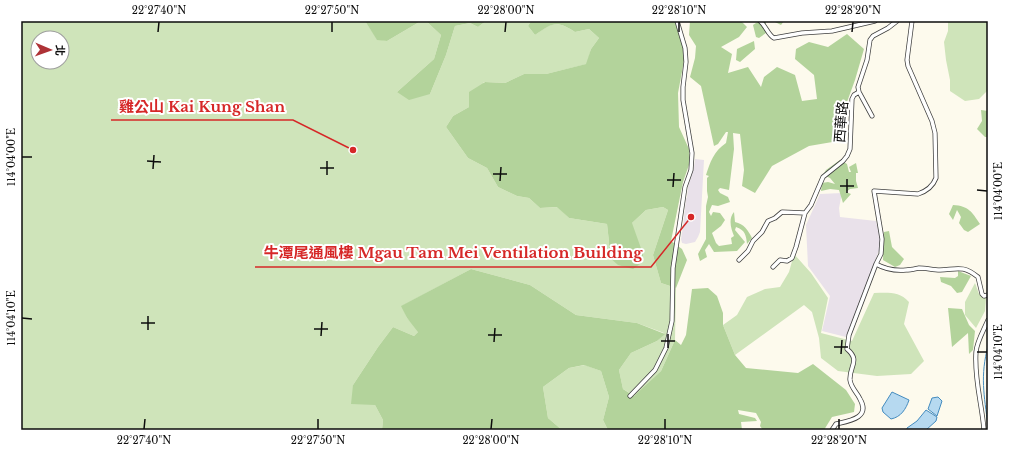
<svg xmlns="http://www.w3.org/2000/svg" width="1009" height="451" font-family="'Libre Baskerville','Noto Sans TC',serif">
<rect width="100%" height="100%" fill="#fdfaed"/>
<path fill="#e9e1ea" d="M695,159l9,1 -4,72 -2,5 -3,5 -9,2 -4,-1 -1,-4 2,-13 3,-27 1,-2 1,-10 6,-20z
M842,193l-3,15 1,9 36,4 4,16v11l-34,89 -24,-6 8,-35 -22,-30 -2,-41 14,-31z"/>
<path fill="#cfe4ba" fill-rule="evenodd" d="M21,21h344l12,18 10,2 34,-20h5l15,14 -7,24 -37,33 33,2 16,-39 9,-29 15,-3 8,4 8,-6h45l-3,5 7,9c17,-12 21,-15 40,-3l14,-3 10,9 -8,11 -4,15 -41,10h-22l-19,9 -21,-1 -15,25 -16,9 -7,11 22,31 19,10 11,19 19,9 12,2 11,10 18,-1 11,11 38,6 2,18v15l23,-34 14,-13 17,-3 5,3 -15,45 8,28 15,5 -1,52 -14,31 -26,25 -12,-7 -4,-19 12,-17 26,-12 7,-8 -27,-10 -61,-8 -46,-30 -59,-16 -69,37 5,12 12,13 -5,5 -21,-9 -15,20 -25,38 22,20 8,15 -1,10h-361zM38,38h24v24h-24z
M948,21h40v69l-9,9 -14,2 -15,-10v-11l-4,-20 -2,-18 4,-11z
M794,254l17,19 17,25 -7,35 31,8 22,-48c14,0 25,-2 35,9l-5,22 20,37 -13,13 -34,2 -39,-5 -17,-13 -2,-20 -7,-26 -8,-7 -69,50 -12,-30 14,-10 10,-18 18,-8 15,-2 9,-15z
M975,283l4,11 7,4 -1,13 -9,17 -11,-13v-13z
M585,365l16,6 8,26 -6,23 5,10h-46l-14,-12 -5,-31 26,-19z"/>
<path fill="#b3d39b" d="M365,21h56l-34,20 -10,-1z
M426,21h60l-8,6 -8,-4 -15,3 -9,29 -16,39 -21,6 -12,-8 37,-33 7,-24z
M531,21h146l9,29 -8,43 1,34 10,22 1,13 -7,20 -12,59 11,8 5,11 -11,28 -15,-5 -8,-28 15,-45 -5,-3 -17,3 -14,13 11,31v8l-10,7 -15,-4 -9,-8v-15l-2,-18 -38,-6 -12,-11 -17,1 -11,-10 -12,-2 -19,-9 -11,-19 -19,-10 -22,-31 7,-11 16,-9v-15l16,-10 20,1 19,-9h22l40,-10 5,-15 8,-11 -10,-9 -14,3c-19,-12 -22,-9 -40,3l-7,-9z
M690,21h51l6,6 -8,10 -18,10 11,7 -4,19 20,-6 13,20 3,-10 13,-10 18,8 7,26 15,-2 -3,-24 -19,-16 1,-10 13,-7 19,5 19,-13 17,15 -9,31 -8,22 -3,38 -35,6 -37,20 -17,27 -13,-7 2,-16 -4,-36 -7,-1 1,16 -5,41 -9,-2 -2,2 2,3 8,4 2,5 -12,4 -6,-1 -3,7 2,4 2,-4 7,1 5,7 -4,6 -9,7 4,10 3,3 13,-2 -1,-6 3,-2c-3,-7 -6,-17 0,-24l1,10c9,2 13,8 17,16l-5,6c-1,-9 -2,-14 -11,-17l-1,3 10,12 -8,9 -23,1 -5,-8 -4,6 2,7 -7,4 -2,-7 8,-15v-33l2,-9 -1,-6v-13l2,-2 -3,-1c4,-13 8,-24 20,-32l2,-11h-2l-8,12 -4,2 -13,-60 -11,-9 5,-19 1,-12 -7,-11z
M759,21h25l-3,4 -6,-3h-9v11l-7,5 -3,-1 -3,-12z
M754,41l1,8 -15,13 -4,-2 1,-11z
M981,110l7,1v26h-3l-8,-8 5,-8z
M840,160l7,4 2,8h2l-2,-5 7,-4 2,10h-2v8l2,7 -8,1 -4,3 5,2 -8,9 -4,-13 -9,-1 -9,2 1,-8 6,-1 7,2 -5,-6 -7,-3 3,-5z
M953,205c16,1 19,7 27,19l-12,8 -4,-2 -5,-7 2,-6 -4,-7 -4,10 -4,-6z
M889,231l3,16 12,12 -4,6 -5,2 -12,-7 1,-28z
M471,269l59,16 46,30 61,8 28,11 -8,7 -26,12 -12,17 4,19 11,7 27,-25 14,-31 6,5 5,-10 6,-46 16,-1 9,8 6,17v12l12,30 11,13 52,5 15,-9 33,26 9,14 -1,8 -22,5 -8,13h-61l-3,-4 1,-4 -5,-9 -18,-3 1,4 16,4 2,3 -16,1 1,8h-134l-5,-10 6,-23 -8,-26 -17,-6 -15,3 -26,19 5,31 14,12h-180l1,-10 -8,-15 -24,-1 2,-19 25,-38 15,-20 21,9 4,-4 -11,-14 -6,-12z
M958,271l13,5 -9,16 -5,1 -6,-7 -10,-4 -1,-5 15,1 3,-2z
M948,308l14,1 7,16 6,6 -2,19 -4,4 -1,-21 -16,14z"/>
<path fill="#b6d9f0" stroke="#458cbf" d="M892,392l17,8c-3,9 -8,17 -18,19l-8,-7 -1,-4z
M938,397l4,4 -5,15 -9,-7 4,-11z
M926,410l11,7 -1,4 -10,9h-19v-2l10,-7z"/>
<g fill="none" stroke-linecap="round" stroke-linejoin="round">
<path stroke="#458cbf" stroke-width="1" d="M988,346c-8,30 -4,49 0,79"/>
<g stroke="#3f3f3f" stroke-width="5">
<path id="street" d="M760,21c6,5 8,14 14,17l28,-5 30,-2 43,-10
M872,116l-13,-24 -1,-5 9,-27 3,-20 3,-4 15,-8 9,-7
M739,260l9,-9 5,-10 9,-9 6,-11 7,-3 7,-6 23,1
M876,264c9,5 20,7 30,6 4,0 8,-1 13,-2 7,0 14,2 21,2 18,-1 23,-5 38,7l4,17 2,2 4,-1
M773,267l7,-7 7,1 5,-3 4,-11 9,-34 6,-8 12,-28 20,-16 4,-5 3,-7 2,-50 2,-4 5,-3
M630,396l25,-26 11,-22 6,-27 1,-53 12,-81 6,-17 1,-17 -9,-53v-13l3,-25 -1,-14 -8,-27
M832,430l4,-6c13,-3 35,-6 24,-25 -3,-7 -9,-11 -10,-19 -1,-14 11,-19 -3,-31l2,-14 27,-71 5,-10 1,-15 -8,-48 44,3c9,-3 15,-8 18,-16l-1,-45 -3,-12 -24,-55 -1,-6 5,-39
M984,430c-2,-26 -10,-51 -8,-78 1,-11 8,-22 12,-32"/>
</g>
<use href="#street" stroke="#fff" stroke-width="3.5"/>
</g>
<path fill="none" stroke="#0c0c0c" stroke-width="1.5" d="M158,32l1,-10M332,32v-10M505,32l1,-10M679,32v-10M852,32l1,-10M22,157h10M147,161l14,1M320,168h14M153,169l1,-14M493,174h14M327,175v-14M667,180h14M500,181l1,-14M840,186h14M673,187l1,-14M977,190l10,1M847,193v-14M22,318l10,1M141,323h14M314,329h14M148,330v-14M488,335h14M321,336l1,-14M661,341h14M494,342l1,-14M834,347h14M668,348v-14M977,352h10M841,354l1,-14M144,429l1,-10M318,429v-10M491,429l1,-10M665,429v-10M839,429v-10"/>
<g text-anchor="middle" stroke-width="4" stroke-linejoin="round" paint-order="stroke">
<g font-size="14" fill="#0c0c0c" stroke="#fff">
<text transform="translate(841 122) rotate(-85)" y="5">西華路</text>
</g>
</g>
<path fill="none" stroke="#d62828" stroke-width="1.5" d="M353 150L293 120H111M691 217L651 267H255"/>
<g fill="#d62828" stroke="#fff" stroke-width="1.5">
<circle cx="353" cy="150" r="4"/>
<circle cx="691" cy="217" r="4"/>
</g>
<g font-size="15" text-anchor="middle" font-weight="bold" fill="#d62828" stroke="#fff" stroke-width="4" stroke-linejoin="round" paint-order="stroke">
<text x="202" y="112">雞公山 Kai Kung Shan</text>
<text x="453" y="258">牛潭尾通風樓 Mgau Tam Mei Ventilation Building</text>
</g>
<rect width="1009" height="451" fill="none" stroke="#ffffff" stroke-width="44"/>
<g transform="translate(50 50) rotate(92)"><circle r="19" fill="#ffffff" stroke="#9e9e9e"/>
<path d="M0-3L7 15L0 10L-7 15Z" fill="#ae3236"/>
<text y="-6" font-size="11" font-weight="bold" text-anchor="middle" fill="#0c0c0c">北</text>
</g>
<rect x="22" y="22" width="965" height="407" fill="none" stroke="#0c0c0c" stroke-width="1.5"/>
<g font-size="10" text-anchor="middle" fill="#0c0c0c">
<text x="159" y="14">22°27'40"N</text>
<text x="332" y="14">22°27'50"N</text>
<text x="506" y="14">22°28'00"N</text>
<text x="679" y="14">22°28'10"N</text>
<text x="853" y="14">22°28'20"N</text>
<text transform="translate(11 157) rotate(-90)" y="4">114°04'00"E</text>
<text transform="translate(998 191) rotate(-90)" y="4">114°04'00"E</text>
<text transform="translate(11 318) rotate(-90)" y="4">114°04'10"E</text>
<text transform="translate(998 352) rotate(-90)" y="4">114°04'10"E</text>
<text x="144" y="444">22°27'40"N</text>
<text x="318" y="444">22°27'50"N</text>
<text x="491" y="444">22°28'00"N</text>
<text x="665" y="444">22°28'10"N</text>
<text x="839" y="444">22°28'20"N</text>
</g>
</svg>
